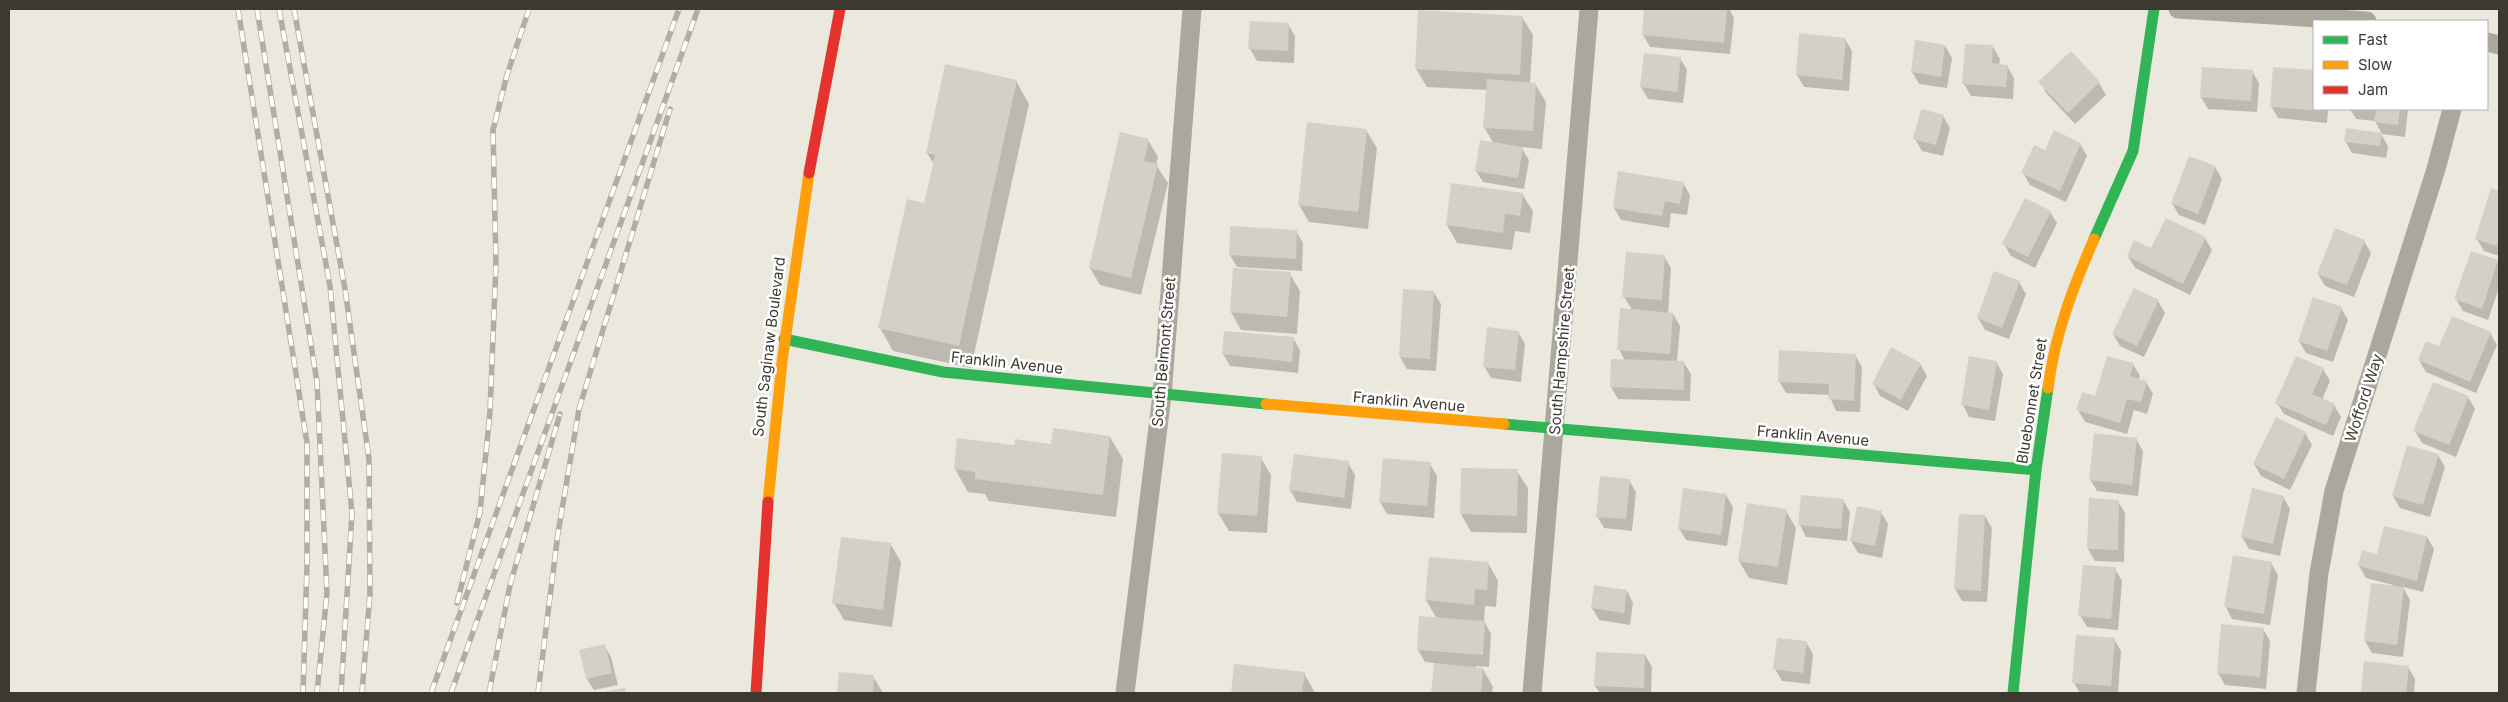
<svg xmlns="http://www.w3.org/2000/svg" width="2508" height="702" font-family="Inter,sans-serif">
<rect width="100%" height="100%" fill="#ebe9dd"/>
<path fill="#0003" d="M1645,9h84l5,9 -4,36 -80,-7 -7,-12z
M1420,11l102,6 11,18 -3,49h5l11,18 -4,47 -21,-2 8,13 -5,29 -41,-7 -7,-11 18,-27 -10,-17 3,-37 -60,-3 -11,-18z
M1288,24l7,12 -1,27 -37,-2 -7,-12z
M1801,35l44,4 7,12 -3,40 -45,-4 -7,-12z
M1945,46l7,12 -5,30 -28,-4 -7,-12z
M1993,47l7,12 -1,6 8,1 7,12 -1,21 -42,-3 -7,-12z
M1680,58l7,12 -4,33 -35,-4 -7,-12z
M2203,68l49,3 7,12 -2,29 -49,-3 -7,-12z
M2275,68l39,4v37h14l-1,14 -49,-5 -7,-12z
M1016,81l13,23 -58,264 -78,-17 -13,-23 45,-123 9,-41 -7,-11z
M2040,82l59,1 7,12 -31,29 -28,-30z
M2350,109h58l-3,28 -23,-3 -7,-13 -19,-2z
M1943,116l7,12 -7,28 -21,-5 -7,-12z
M1366,130l11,18 -9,81 -59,-7 -10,-17z
M2381,134l7,12 -2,12 -34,-5 -7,-12z
M1148,140l10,17 -2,8 12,18 -27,112 -41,-10 -10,-17z
M2080,144l7,12 -21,46 -36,-17 -7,-12 23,-22z
M2215,167l7,12 -17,46 -26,-10 -7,-12z
M1619,173l64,10 7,12 -3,20 -16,-2 -2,15 -48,-8 -7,-12z
M2492,190l7,2v64l-15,-5 -7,-12z
M1522,194l11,17 -3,22 -15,-2 -3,19 -55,-7 -10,-18z
M2050,212l7,11 -22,45 -24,-12 -7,-12z
M1296,231l7,12 -1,28 -65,-4 -7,-12z
M2205,238l7,12 -22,45 -55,-27 -7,-12z
M2364,241l7,12 -17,44 -29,-11 -7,-12z
M1664,256l7,12 -3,46h5l7,12 -3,36 7,1 7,11 -1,27 -72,-2 -7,-12 1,-27 13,1 -6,-12 13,-39 -8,-13z
M2498,261l1,27 -11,32 -25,-9 -7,-12z
M1290,274l10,17 -3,43 -56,-4 -10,-18z
M2019,282l7,12 -17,45 -24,-9 -7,-12z
M1434,293l7,11 -5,67 -29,-2 -7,-12z
M2158,301l7,12 -21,44 -24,-11 -7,-12z
M2341,308l7,12 -15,42 -27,-9 -7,-12z
M1518,332l7,12 -4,38 -30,-4 -7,-12z
M1225,333l68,5 7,12 -2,23 -68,-7 -7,-12z
M2490,333l7,12 -21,48 -50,-21 -7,-12 21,-12z
M1855,355l7,12 -2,45 -24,-1 -7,-16 -43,-2 -7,-12z
M1996,362l7,12 -8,47 -26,-4 -6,-12z
M1920,364l7,12 -19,35 -28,-15 -6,-12z
M2133,364l7,12 -2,4 8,2 7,12 -6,20 -13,-4 -7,24 -42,-12 -7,-12 18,-13z
M2323,369l7,12 -8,19 12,5 7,12 -8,19 -49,-22 -7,-11z
M2468,397l7,12 -19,48 -34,-14 -7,-12z
M2305,433l7,12 -22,45 -29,-14 -7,-12z
M1110,437l13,22 -7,58 -127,-16 -4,-7 -17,-2 -13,-23 3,-30 58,7 37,-1z
M2136,439l7,12 -5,45 -41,-5 -7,-12z
M2438,455l7,12 -15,50 -30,-9 -7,-12z
M1261,458l10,17 -4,58 -38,-2 -11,-18z
M1348,463l7,12 -4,34 -54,-7 -7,-12z
M1430,464l7,12 -3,42 -47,-4 -7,-12z
M1517,471l11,17 -1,45 -56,-1 -10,-18z
M1629,480l7,12 -4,39 -28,-3 -7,-12z
M1726,495l7,12 -6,39 -41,-6 -7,-12z
M1802,496l41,4 7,12 -3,29 -41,-4 -6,-12z
M2283,497l7,12 -10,47 -31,-7 -7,-12z
M2118,501l7,12 -1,49 -29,-1 -7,-12z
M1786,511l10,17 -9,57 -38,-7 -10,-17z
M1881,512l7,12 -6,34 -24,-5 -7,-12z
M1985,516l7,12 -5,74 -25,-1 -7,-12z
M2427,537l7,12 -11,43 -20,-5 7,13 -7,57 -31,-4 -7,-12 28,-56 -27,-7 -7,-12z
M891,545l10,17 -9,65 -48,-7 -10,-17z
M1430,558l58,5 10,18 -2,26 -11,-1 -1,15 7,13 -2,33 -13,-1v2l7,1 10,18 -1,6h-60l3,-30 -10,-1 -7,-12 2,-32 17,1 -11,-19z
M2271,563l7,12 -8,50 -38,-6 -6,-12z
M2115,569l7,12 -4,49 -31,-3 -7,-12z
M1627,591l6,12 -3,22 -31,-5 -7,-12z
M2222,625l41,4 7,12 -4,48 -41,-4 -7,-12z
M2114,639l7,12 -3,42h-38l-6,-10z
M1806,642l7,12 -3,30 -28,-3 -7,-12z
M604,645l7,12 7,28 -24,5 -7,-11z
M1645,655l7,12 -1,26h-51l-5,-7z
M2366,663l42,4 7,12 -1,14h-52z
M1235,666l69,7 11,20h-83z
M840,673l33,3 10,17h-45z"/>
<path fill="#d4d0c8" d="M1644,9h83l-3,34 -82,-8z
M1418,10l105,6 -3,59 -105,-6z
M1250,21l39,2 -1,28 -40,-2z
M1799,33l47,5 -4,42 -46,-5z
M1915,40l30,5 -4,32 -30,-5z
M1965,44l28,1 -1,18 16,2 -2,22 -44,-3z
M2071,51l29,31 -32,31 -30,-31z
M1644,53l37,4 -4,35 -37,-5z
M945,64l72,16 -58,266 -81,-18 29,-129 17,4 11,-48 -9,-2z
M2202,67l51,3 -2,31 -51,-4z
M2273,67l41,3v39h7v2l-51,-4z
M1487,79l49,4 -3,48 -50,-3z
M1921,109l23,6 -8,30 -23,-6z
M2370,109h30l-2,16 -24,-3 2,-11z
M1307,122l60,7 -9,83 -60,-7z
M2346,128l36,5 -2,13 -36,-4z
M2054,130l27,13 -21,48 -39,-18 13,-28 11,5z
M1120,132l29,7 -5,22 14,3 -27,114 -42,-10z
M1480,140l43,7 -5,31 -43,-7z
M2189,156l27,10 -18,48 -27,-11z
M1618,171l66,11 -4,22 -15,-3 -3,15 -49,-8z
M1451,183l72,10 -3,23 -15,-2 -2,19 -57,-8z
M2491,188l8,3v48l-2,7 -22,-7z
M2025,198l26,13 -23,46 -26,-13z
M2166,218l40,19 -23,47 -56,-28 7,-16 17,8z
M1230,226l67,4 -1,29 -67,-4z
M2335,228l30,12 -18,45 -30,-11z
M2471,251l27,9 -16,49 -28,-10z
M1626,252l39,3 -3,45 -40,-3z
M1233,268l58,4 -4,45 -57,-5z
M1994,271l26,10 -18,47 -25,-10z
M2134,288l25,12 -22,46 -25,-12z
M1403,289l31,2 -4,68 -31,-2z
M2313,297l29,10 -15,44 -29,-10z
M1620,308l53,5 -3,41 -53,-4z
M2452,316l39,16 -21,50 -52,-22 8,-19 13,5z
M1487,327l32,4 -4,39 -32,-3z
M1224,331l70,6 -2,25 -70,-8z
M1891,347l30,16 -20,37 -29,-16z
M1779,350l77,4 -2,47 -26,-2 1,-15 -51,-2z
M1969,356l28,5 -8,49 -28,-5z
M2107,356l27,7 -4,13 17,5 -6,21 -14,-3 -7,24 -44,-13 6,-18 13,4z
M2296,356l28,12 -12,26 23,10 -9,21 -51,-22z
M1611,359l73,2v29l-74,-3z
M2433,382l36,14 -20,49 -36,-14z
M2276,417l30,15 -22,47 -31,-15z
M1053,428l57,8 -7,59 -128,-16v-7l-21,-3 3,-31 57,7 1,-6 36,5z
M2094,433l43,5 -5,47 -43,-5z
M2407,445l32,9 -16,51 -31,-9z
M1222,453l40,3 -5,60 -40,-3z
M1294,454l55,7 -5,37 -55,-8z
M1383,458l48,4 -4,44 -48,-4z
M1461,468l57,1 -1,47 -57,-2z
M1600,476l30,3 -4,40 -30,-2z
M1683,488l43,6 -5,41 -43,-6z
M2252,488l32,8 -11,48 -32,-7z
M1801,495l43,4 -3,30 -43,-4z
M2089,498l30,2 -1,50 -31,-1z
M1747,503l40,6 -9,58 -40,-6z
M1857,506l25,5 -7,35 -25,-5z
M1959,514l26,1 -4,76 -27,-2z
M2384,526l43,10 -10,45 -59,-15 4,-16 15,4z
M841,537l50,6 -8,67 -51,-7z
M2233,555l39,7 -8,52 -40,-7z
M1429,557l60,5 -2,28 -12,-1 -1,16 -49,-5z
M2083,565l33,2 -5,52 -33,-3z
M2371,583l33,4 -7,58 -33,-4z
M1594,585l33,5 -3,23 -33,-5z
M1419,616l66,5 -2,34 -66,-5z
M2221,624l43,4 -4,49 -43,-4z
M2076,635l39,3 -4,48 -39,-3z
M1777,638l30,3 -4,32 -30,-4z
M605,644l7,29 -26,6 -7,-29z
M1596,652l49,2 -1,34 -50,-2z
M2364,661l45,5 -3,27h-45z
M1434,663l49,5 -2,25h-50z
M1234,664l71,8 -3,21h-71z
M839,672l35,3 -1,18h-36z
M625,688l1,5h-22l-1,-1z"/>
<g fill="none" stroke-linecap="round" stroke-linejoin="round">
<path stroke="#aba79c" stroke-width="19" d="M2178,9l189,12
M2487,42l12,3
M1125,693l37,-298 30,-386
M1532,693l57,-684
M2306,693l13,-120 15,-82 102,-322 16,-60"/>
<path stroke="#30b455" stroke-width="11" d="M2094,239l39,-88 21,-142
M784,339l159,33 323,32
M1504,424l532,46
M2013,693l23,-223 12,-82"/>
<path stroke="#ff9f0a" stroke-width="11" d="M2048,388c7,-54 24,-98 46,-149
M1266,404l238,20
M768,502l14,-140 27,-189"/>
<path stroke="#e5322d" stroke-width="11" d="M809,173l31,-164
M756,693l12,-191"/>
<g stroke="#b0ada2" stroke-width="5.5">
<path id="rail" d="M238,9l69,434v121l-4,129
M257,9l60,373 10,211 -10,100
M279,9l51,277 22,227 -11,180
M294,9l51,280 24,170 1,134 -8,100
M457,603l23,-91 10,-100 6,-149 -3,-133 14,-55 22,-66
M431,693l248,-684
M451,693l247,-684
M489,693l21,-108 50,-171
M538,693l20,-160 21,-124 91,-300"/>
</g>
<use href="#rail" stroke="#fff" stroke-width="4" stroke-dasharray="11" stroke-linecap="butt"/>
</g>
<g text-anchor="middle" stroke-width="5" stroke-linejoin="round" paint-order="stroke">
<g font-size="15" fill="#3b3930" stroke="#fff">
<text transform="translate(769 347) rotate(-83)" y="5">South Saginaw Boulevard</text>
<text transform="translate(1562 351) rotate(-85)" y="5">South Hampshire Street</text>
<text transform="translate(1164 352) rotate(-85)" y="5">South Belmont Street</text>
<text transform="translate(1007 363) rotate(6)" y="5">Franklin Avenue</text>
<text transform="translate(2364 398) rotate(-72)" y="5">Wofford Way</text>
<text transform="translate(2032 401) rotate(-81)" y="5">Bluebonnet Street</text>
<text transform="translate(1409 402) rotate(5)" y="5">Franklin Avenue</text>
<text transform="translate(1813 436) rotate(5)" y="5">Franklin Avenue</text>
</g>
</g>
<rect width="2508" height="702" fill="none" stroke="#3b3930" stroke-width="20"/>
<rect x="2313" y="20" width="175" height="90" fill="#ffffff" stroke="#b1b0ac"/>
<rect x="2323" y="36" width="25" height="8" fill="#30b455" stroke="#b1b0ac"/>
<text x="2358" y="45" font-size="15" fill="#3b3930">Fast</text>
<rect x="2323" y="61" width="25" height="8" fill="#ff9f0a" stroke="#b1b0ac"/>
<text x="2358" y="70" font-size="15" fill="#3b3930">Slow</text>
<rect x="2323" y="86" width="25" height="8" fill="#e5322d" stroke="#b1b0ac"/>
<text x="2358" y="95" font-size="15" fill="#3b3930">Jam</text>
</svg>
